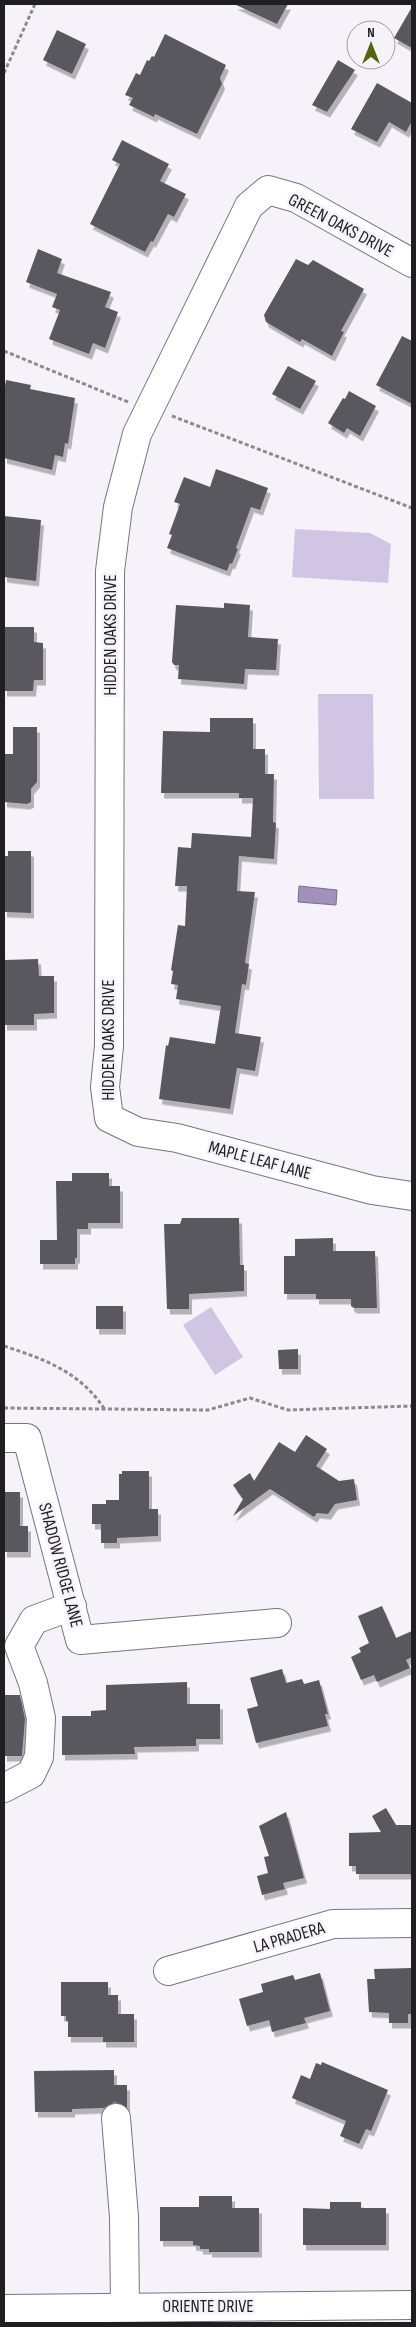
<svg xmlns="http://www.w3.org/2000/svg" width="416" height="2327" font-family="'Sofia Sans Condensed',sans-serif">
<defs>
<filter id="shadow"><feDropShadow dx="3" dy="5.5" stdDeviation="0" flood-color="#0004"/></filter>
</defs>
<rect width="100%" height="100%" fill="#f5f2fa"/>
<path fill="#d0c6e4" d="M295,529l75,4 21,11 -3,39 -96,-6z
M318,694h55l1,105h-55z
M211,1307l32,50 -28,18 -32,-50z"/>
<path fill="#a191bd" stroke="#7a6e8e" d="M299,886l38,4 -1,15 -38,-3z"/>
<path fill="#5a585e" filter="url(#shadow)" d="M234,4h54l-11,20z
M412,7v41l-18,-10z
M57,30l29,14 -14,30 -29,-14z
M165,34l61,31 -6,13 2,6 -25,50 -42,-20 -1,3 -25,-12 4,-7 -8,-3 11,-22 4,2 7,-15 2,1 3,-5 2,1z
M338,60l17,10 -28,42 -15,-7z
M377,83l35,20v18l-6,11 -17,-10 -12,20 -26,-13z
M122,140l47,24 -9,17 26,13 -12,23 -6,-3 -15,28 -2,-1 -6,11 -55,-28 30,-60 -8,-4z
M38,249l24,10 -5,14 54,19 -6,15 13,5 -13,36 -12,-5 -4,11 -40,-15 11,-29 -8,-3 5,-13 -31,-12z
M296,259l12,6 5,-5 51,29 -23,42 3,1 -12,24 -30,-17 -2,3 -34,-20 -2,-7z
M402,336l10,5v63l-36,-19z
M288,366l28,15 -16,28 -28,-15z
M6,380l25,5 -1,4 45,9 -7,46 -3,-1 -2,14 -8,-2 -3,15 -48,-12v-66z
M349,391l27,15 -16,30 -13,-8 -3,5 -16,-10 15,-25 2,1z
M216,469l52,19 -8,22 -9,-3 -15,41 2,1 -6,15 -2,-1 -3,8 -60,-23 5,-13 -3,-1 11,-30 -6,-2 10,-25 26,10z
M4,516l37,4 -5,61 -32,-4z
M224,603l26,2 -2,32 30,2 -2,31 -31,-1 -1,15 -66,-5 1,-14h-5l-2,-3 4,-57 48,3z
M4,627h30v15l9,1v37h-9l-1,11h-29z
M210,718h43v31h12v25h9l-1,48 3,1 -2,36 -35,-3 -2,35 18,1 -10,71 4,1 -3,21 -4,-1 -7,49 26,4 -6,34 -18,-3 -7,41 -71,-10 7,-54 2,1 2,-9 45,7 6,-38 -45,-7 2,-14 -7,-1 2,-13 -2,-1 7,-45 7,1 2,-40h-12l3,-39 13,1 1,-15 59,4 2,-39h-14v-5h-78l2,-62 47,1z
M13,727h24v55l-6,7v13l-4,2 -23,-2v-48h9z
M8,851h23v62l-27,-1v-56h4z
M38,959l1,17h15v37l-20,1v11h-30v-65z
M72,1173h37v13h11v37h-32v6h-11v29h-2v6h-35v-24h17l-1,-59h16z
M182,1218h57l1,47h4v26l-55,3v15h-22l-3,-85h16z
M333,1238v13h42l2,57h-23l-3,-2v-7h-35v-5h-32v-38h11v-17z
M96,1306h27v23h-27z
M298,1349v20h-19l-1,-19z
M306,1435l21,14 -11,17 23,15 15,-2 3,21 -22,4 -7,10 -11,-1 -3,4 -44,-28 -37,27 10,-17 -10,-14 17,-12 4,8 25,-39 16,10z
M122,1471h27v38h9v27l-41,2v5h-16v-19h-9v-20h14v-4h13v-26h3z
M4,1492h16v34h8v26h-24z
M382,1606l14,32 16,-7v26l-6,3 4,8 -33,14 -3,-7 -13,5 -10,-23 10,-5 -2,-4 10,-5 -11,-27z
M282,1669l4,14 16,-4 2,5 15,-4 9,34h-3l3,12 -72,17 -9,-34 11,-3 -8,-28z
M187,1682v22h33v35h-24v7l-62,1 1,7 -73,1v-39h29v-5l15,-1v-25z
M4,1695h16l5,24 -3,37h-18z
M386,1808l10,17h16v49h-56v-8h-7v-33l32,-1 -9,-16z
M286,1812l18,66 -21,5 2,6 -23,6 -5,-19 11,-3 -4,-16 5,-1 -10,-30z
M412,1968v46h-4v9h-19v-10l-20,-1 -2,-33h8l-1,-10z
M320,1973l10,38 -26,7 2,5 -34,9 -3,-12 -22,6 -8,-27 24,-7 -2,-8 32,-9 2,5z
M61,1982h47v13h10v19h16v28h-31v-5h-35v-16h-2v-5h-5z
M322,2062l66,28 -17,41 -5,-2 -7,15 -19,-8 6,-15 -54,-23 9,-23 9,4 6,-16 5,2z
M114,2070v15h13v23l-12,-6 -11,6 -32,1v3h-37l-1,-41z
M199,2196h33v12h27v44h-50v-3h-9v-3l-7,-1v-4h-33v-34h39z
M330,2202h31v6h25v37h-83v-37l27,1z"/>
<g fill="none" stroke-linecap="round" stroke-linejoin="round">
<g stroke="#77757c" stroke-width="30">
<path id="minor" d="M412,263l-116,-65 -28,-8 -19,16 -112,228 -19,73 -8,64 -1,475 -4,41 4,31 29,14 39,6 195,52 40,6
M4,1438h23l53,202 197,-17
M4,1788l27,-14 8,-17 2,-39 -8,-35 -14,-37 15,-26 38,-14
M168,1971l165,-47 79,-1
M116,2118l8,99 1,89
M4,2309l408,-4"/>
</g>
<path stroke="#8c8a8f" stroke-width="3" stroke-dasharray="4 2.5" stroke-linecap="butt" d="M4,73l31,-69
M4,351l124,51
M172,416l240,92
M4,1346c40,13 77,26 101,64
M4,1408l204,2 42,-12 38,12 124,-4"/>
<use href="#minor" stroke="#fff" stroke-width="28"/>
</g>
<g text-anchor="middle" stroke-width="5" stroke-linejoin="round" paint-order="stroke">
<g font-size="18" fill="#1f1e20" stroke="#f5f2fa">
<text transform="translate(341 225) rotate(28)" y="6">GREEN OAKS DRIVE</text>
<text transform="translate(110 635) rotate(-90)" y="6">HIDDEN OAKS DRIVE</text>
<text transform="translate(108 1040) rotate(-90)" y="6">HIDDEN OAKS DRIVE</text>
<text transform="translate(260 1160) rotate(15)" y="6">MAPLE LEAF LANE</text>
<text transform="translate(61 1565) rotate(75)" y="6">SHADOW RIDGE LANE</text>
<text transform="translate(289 1937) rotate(-16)" y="6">LA PRADERA</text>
<text x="208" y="2312">ORIENTE DRIVE</text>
</g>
</g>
<rect width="416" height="2327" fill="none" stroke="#1f1e20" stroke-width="10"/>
<g transform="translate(371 45)"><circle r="24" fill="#f5f2fa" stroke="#9f9da3"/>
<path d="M0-4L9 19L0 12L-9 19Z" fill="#53650e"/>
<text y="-8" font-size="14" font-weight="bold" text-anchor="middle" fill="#1f1e20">N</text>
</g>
</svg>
